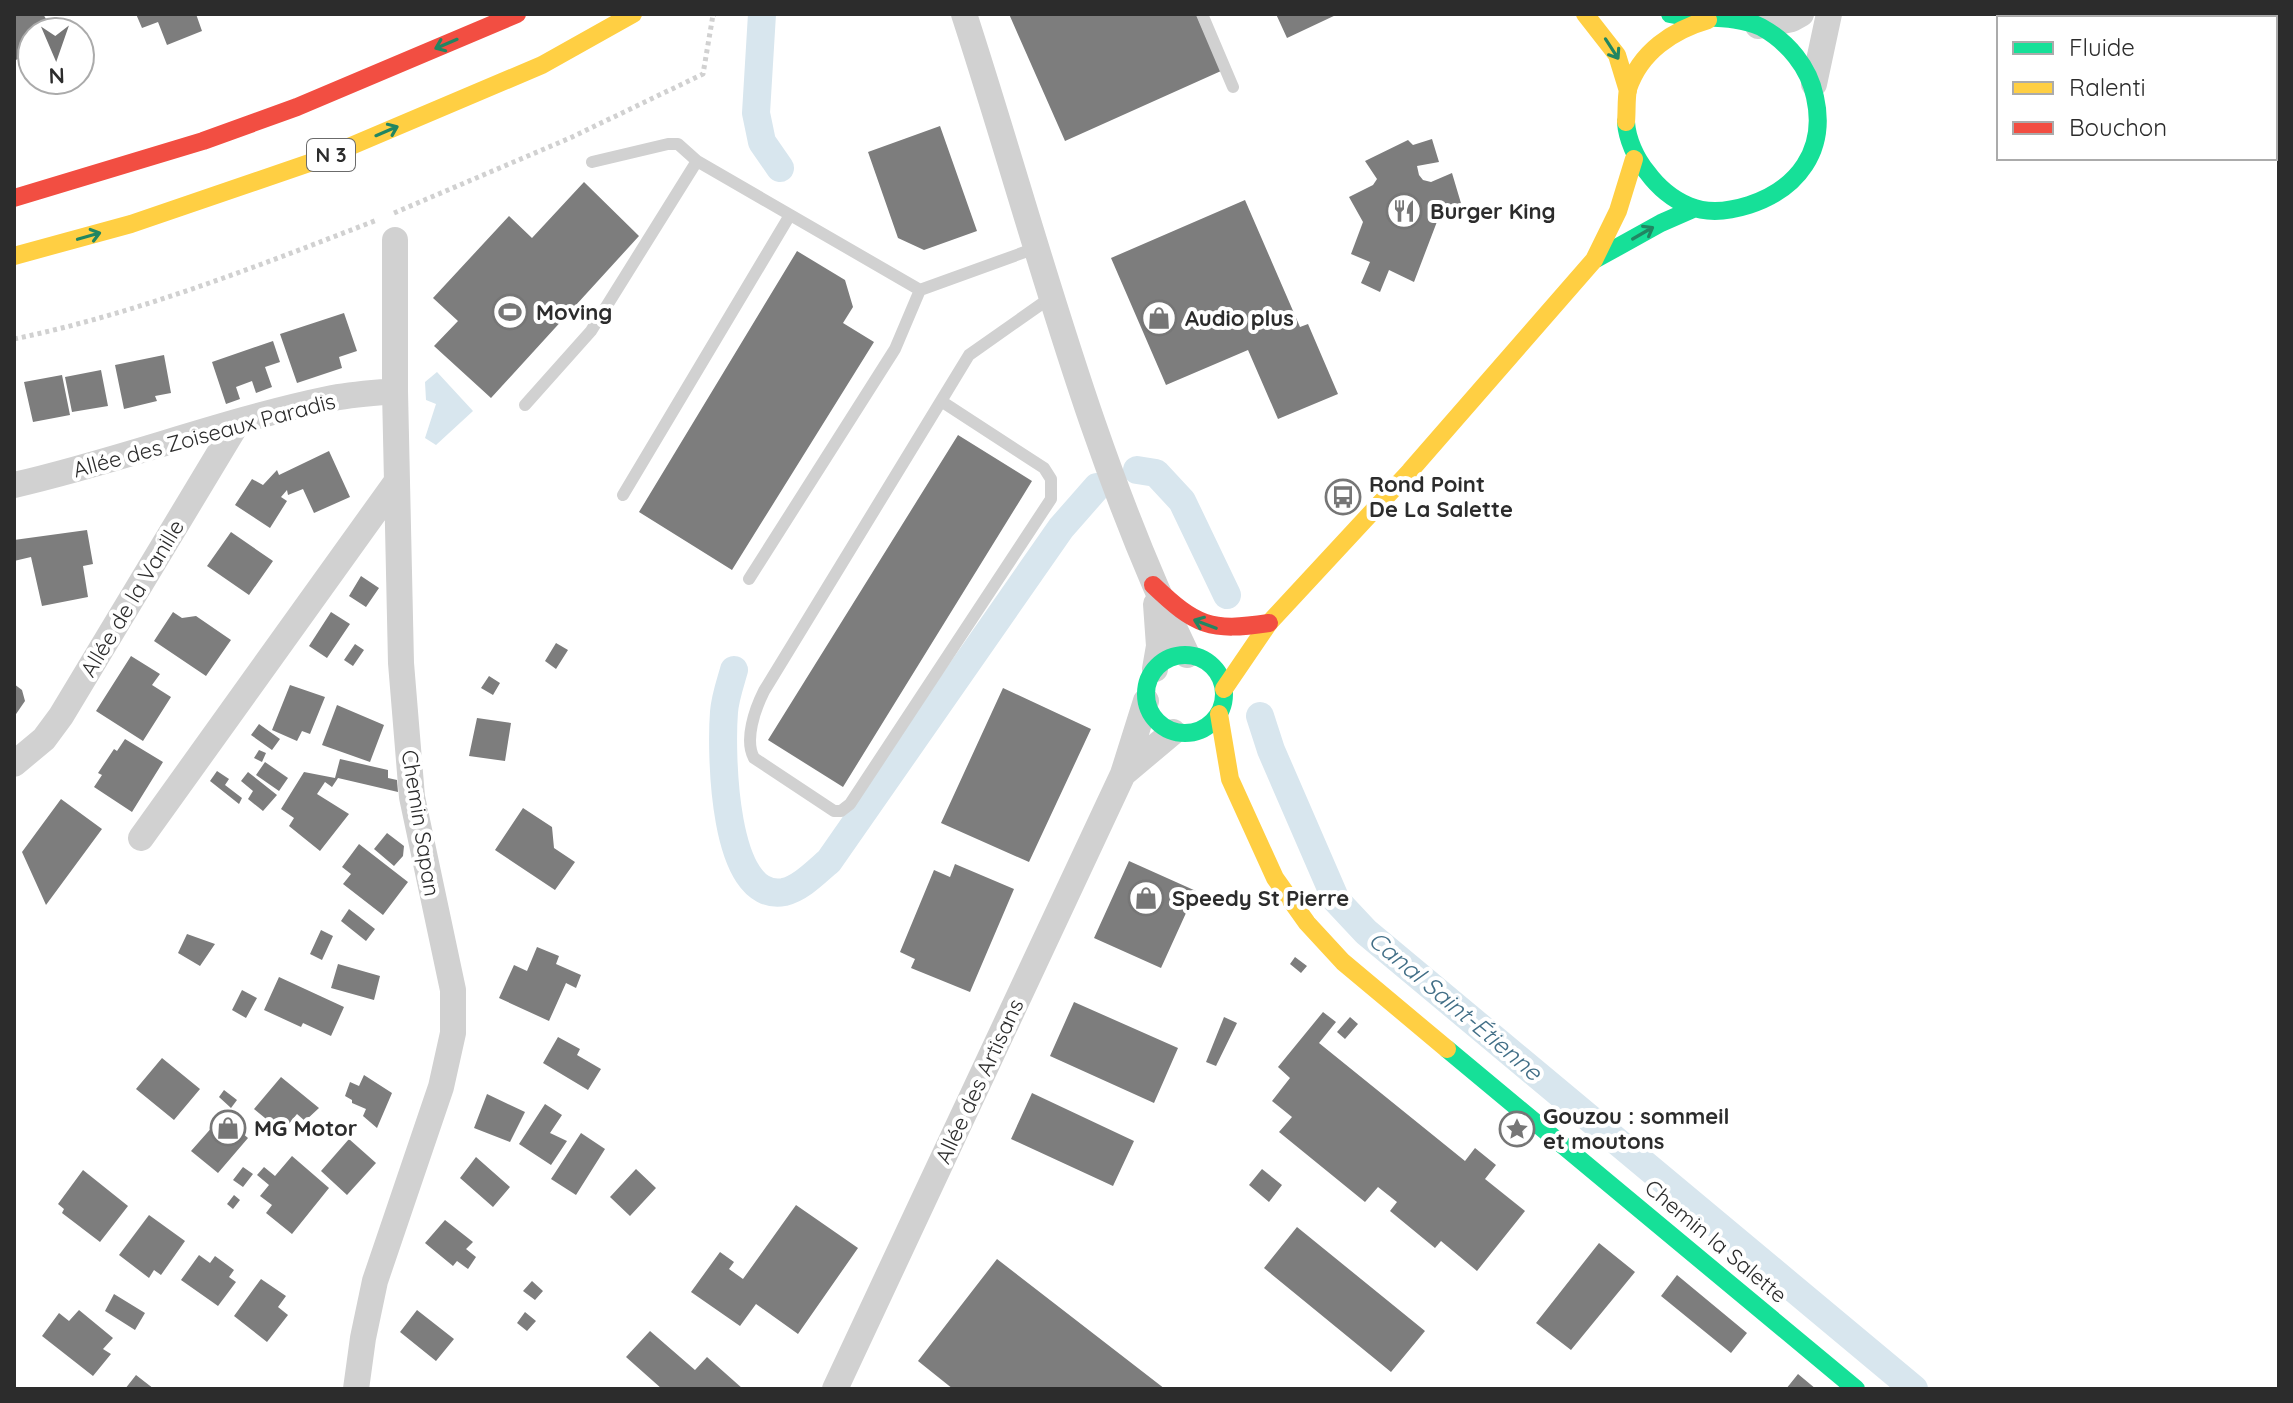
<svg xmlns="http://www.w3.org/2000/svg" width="2293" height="1403" font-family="Quicksand,sans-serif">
<rect width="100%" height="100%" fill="#fff"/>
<path fill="#d8e6ee" d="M437,372l36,39 -37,34 -11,-7 11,-34 -10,-4 -1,-18z"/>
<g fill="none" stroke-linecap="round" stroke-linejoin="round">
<path stroke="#d8e6ee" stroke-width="28" d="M762,14l-6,99 6,29 18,26
M1137,470l19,3 26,28 45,94
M734,670c-4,14 -9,28 -10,42 -3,38 -2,192 60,180 17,-4 32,-20 45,-31l232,-333 36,-41
M1260,716l11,34 65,150 30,32 548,457"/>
</g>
<path fill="#7d7d7d" d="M14,14h29l11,18h-22v24l-2,2 -4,-5 -10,7 -2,-3z
M136,14h60l6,17 -35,14 -9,-23 -16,6z
M1009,14h187l25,57 -156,70z
M1276,14h62l-51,24z
M940,126l37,105 -53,19 -26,-12 -30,-86z
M1432,139l7,23 -22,4 2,9 4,5 8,2 21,-9 11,37 -25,9 -24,63 -25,-12 -9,22 -19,-9 9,-21 -19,-8 12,-32 -14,-25 24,-12 4,-6 -12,-18 43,-21 5,5z
M584,182l55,54 -148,162 -57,-52 24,-25 -25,-23 76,-82 23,22z
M1245,200l55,127 8,-3 30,70 -60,25 -30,-69 -82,35 -55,-127z
M797,251l48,29 8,27 -10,16 31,19 -142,228 -93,-58z
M344,313l13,38 -18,6 3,11 -45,15 -17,-49z
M273,341l7,21 -15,5 7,20 -16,6 -4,-12 -16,6 4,12 -14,5 -14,-42z
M164,355l7,38 -16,3 2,5 -33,8 -9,-44z
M101,370l7,36 -36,6 -7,-35z
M62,375l8,40 -37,7 -9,-40z
M958,435l74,46 -189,306 -75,-47z
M329,451l21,46 -36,16 -11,-24 -15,6 -1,-5 -6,7 6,4 -17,27 -35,-23 17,-26 11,6 14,-15 2,5z
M87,530l6,34 -10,2 5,31 -46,9 -11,-49 -17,4v-21z
M231,532l42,29 -24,34 -42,-29z
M361,576l18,12 -13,19 -17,-11z
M173,612l9,6 14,-2 35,24 -25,36 -52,-35z
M331,612l19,12 -23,34 -18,-12z
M556,643l12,7 -12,19 -11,-8z
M355,644l9,6 -11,16 -9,-6z
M131,656l29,18 -8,11 19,12 -28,44 -47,-30z
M489,676l11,7 -7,12 -12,-7z
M14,684l8,6 3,11 -11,16z
M290,685l35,12 -15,37 -8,-3 -5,10 -25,-11z
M1003,688l88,41 -62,133 -88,-39z
M337,705l47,20 -14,37 -48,-17z
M477,718l34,5 -6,38 -36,-5z
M259,724l21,15 -8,11 -21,-15z
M125,739l38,23 -31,50 -38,-25 8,-12 -4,-2 16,-24 3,2z
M259,750l7,3 -4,9 -8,-4z
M340,759l48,11v8l9,2 1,12 -60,-14 -6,9 -7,-5 -8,12 32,20 -29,37 -31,-25 5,-8 -13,-9 23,-37 31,6z
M265,762l23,16 -9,13 -23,-16z
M217,771l12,8 -4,6 17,13 -3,6 -29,-23z
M248,772l29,23 -14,16 -15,-12 5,-8 -12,-10z
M61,799l41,30 -56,76 -24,-53z
M523,808l29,19 2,21 21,14 -20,28 -60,-40z
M387,833l17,13 -1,10 -9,10 -20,-17z
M359,844l49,38 -25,33 -40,-31 8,-10 -9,-7z
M1129,861l67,30 -35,77 -67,-30z
M955,864l59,25 -44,103 -59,-24 4,-9 -15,-7 34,-82 16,7z
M349,909l26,20 -9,12 -25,-20z
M321,930l12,6 -11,24 -12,-6z
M187,934l28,10 -15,22 -22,-13z
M537,947l22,9 -3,8 25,11 -5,13 -10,-5 -17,38 -50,-23 15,-33 13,6z
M1295,957l12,9 -6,7 -11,-9z
M338,964l42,12 -6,24 -43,-12z
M279,977l65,30 -13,29 -28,-13 -2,4 -37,-17z
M242,990l15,8 -11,20 -14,-8z
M1074,1002l104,46 -24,55 -104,-47z
M1323,1012l13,10 -17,21 146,118 10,-13 21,17 -11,14 40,32 -48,60 -36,-30 -6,7 -45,-37 7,-9 -19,-15 -13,15 -86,-70 13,-15 -20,-16 18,-23 -12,-11z
M1224,1017l13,6 -21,43 -10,-4z
M1350,1017l8,7 -13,15 -8,-7z
M558,1037l22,12 -3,6 24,14 -13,21 -45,-27z
M162,1058l38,31 -26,31 -38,-31z
M364,1075l28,18 -15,35 -14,-12 3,-7 -14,-6v-3l-7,-4 5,-14 9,4z
M281,1077l38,31 -14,13 -8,-7 -15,18 -28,-23z
M224,1090l13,10 -6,8 -12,-11z
M1032,1093l102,48 -21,45 -102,-47z
M487,1094l38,18 -15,30 -36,-14z
M545,1104l17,11 -12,18 17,8 -16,24 -32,-21z
M222,1116l26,22 -30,35 -27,-22z
M581,1133l24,16 -29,46 -25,-16z
M349,1139l27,24 -29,32 -26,-24z
M292,1156l37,32 -37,46 -26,-21 6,-8 -12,-9 9,-11 -12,-10 7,-8 11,9z
M476,1157l34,30 -17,20 -33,-29z
M243,1167l10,7 -10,13 -10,-7z
M636,1169l20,19 -26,28 -20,-19z
M1262,1169l20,16 -13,17 -20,-17z
M83,1170l45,36 -28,36 -38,-29 2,-4 -6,-5z
M234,1195l6,5 -7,9 -6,-5z
M796,1205l62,43 -60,86 -42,-30 -16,22 -49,-34 29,-40 14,10 -5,7 14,10z
M149,1215l36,26 -24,34 -7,-5 -5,8 -30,-23z
M445,1220l28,22 -7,7 10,8 -8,12 -11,-8 -4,5 -28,-23z
M1297,1227l128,104 -34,41 -127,-104z
M1599,1243l36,29 -64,78 -35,-27z
M199,1255l11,8 5,-7 19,14 -5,7 7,5 -18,24 -37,-26z
M997,1259l168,130h-212l-35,-28z
M1677,1275l70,58 -16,20 -70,-57z
M261,1279l25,17 -8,11 10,8 -21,27 -33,-26z
M532,1281l11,10 -8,9 -12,-9z
M114,1294l31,19 -10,17 -30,-19z
M79,1310l34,28 -10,11 8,5 -18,22 -51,-40 17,-23 10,8z
M417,1310l37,29 -18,22 -36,-29z
M525,1312l11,9 -9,10 -10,-8z
M650,1331l45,39 12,-13 36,32h-81l-36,-32z
M1798,1374l18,15h-30z
M136,1375l18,14h-29z"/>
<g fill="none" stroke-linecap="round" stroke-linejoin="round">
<path stroke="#d1d1d1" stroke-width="5" stroke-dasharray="4 4" stroke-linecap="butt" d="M394,213l176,-75 133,-64 10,-59 2,-1
M14,339c125,-26 244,-73 363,-119"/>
<path stroke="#d1d1d1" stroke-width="12" d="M1202,14l31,73
M592,162l76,-18h10l19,17 223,129
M941,401l103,67 7,11v20l-201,305 -9,7h-7l-80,-53c-10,-18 1,-49 10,-67l177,-290 28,-46 81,-57
M525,405l66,-74 106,-170
M623,495l167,-280
M749,579l146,-230 25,-59 116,-42"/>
<path stroke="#d1d1d1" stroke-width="26" d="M964,14c70,215 124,437 223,641
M1758,26l34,-7 9,-5
M1814,84l15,-70
M14,485c106,-24 208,-64 314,-86 22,-5 45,-6 67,-8
M1155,669l4,-23 -3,-42
M14,764l30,-25 17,-23 177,-294
M1123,774l50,-42
M141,838l256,-357
M356,1389l7,-51 12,-57 66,-194 12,-54v-43l-41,-193 -11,-134 -6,-272v-151
M835,1389l288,-615 23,-73"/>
<path stroke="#16e098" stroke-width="18" d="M1626,122c1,17 10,37 21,50 11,15 25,27 42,34 19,8 41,5 60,-1 49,-16 78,-55 66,-108 -6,-30 -27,-55 -54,-70 -27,-13 -62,-7 -91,-13
M1596,259l65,-36 32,-14
M1146 694a39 39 0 1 1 78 0a39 39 0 1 1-78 0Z
M1447,1049l409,340"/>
<path stroke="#ffcf43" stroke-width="18" d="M1585,14l32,41 11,36
M1626,122c1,-10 0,-23 2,-33 12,-37 45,-59 80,-69
M14,256l117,-32 187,-64 224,-95 91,-51
M1224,689l45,-66 141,-152 184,-211 24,-49 16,-52
M1219,714l11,65 45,99 32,45 36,39 104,87"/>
<path stroke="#f24e42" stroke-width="18" d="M14,198l189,-57 94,-34 220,-93
M1153,585c43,41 57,47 116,38"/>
</g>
<defs><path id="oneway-shaft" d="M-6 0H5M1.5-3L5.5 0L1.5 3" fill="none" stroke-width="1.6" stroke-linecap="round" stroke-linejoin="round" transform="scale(2)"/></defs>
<g stroke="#218662">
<use href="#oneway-shaft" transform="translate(446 44) rotate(157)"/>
<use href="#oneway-shaft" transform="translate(1612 49) rotate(57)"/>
<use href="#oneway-shaft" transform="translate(387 131) rotate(-23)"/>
<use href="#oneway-shaft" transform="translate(1643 233) rotate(-30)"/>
<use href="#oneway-shaft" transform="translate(89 236) rotate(-16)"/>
<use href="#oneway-shaft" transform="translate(1205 624) rotate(-159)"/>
</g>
<defs>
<g id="restaurant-ring" transform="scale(1.8)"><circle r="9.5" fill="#fff" stroke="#767676" stroke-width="1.5"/><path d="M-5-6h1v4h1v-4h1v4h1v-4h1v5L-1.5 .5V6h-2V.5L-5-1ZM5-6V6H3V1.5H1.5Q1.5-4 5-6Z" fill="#767676"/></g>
<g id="stadium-ring" transform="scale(1.8)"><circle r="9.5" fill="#fff" stroke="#767676" stroke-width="1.5"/><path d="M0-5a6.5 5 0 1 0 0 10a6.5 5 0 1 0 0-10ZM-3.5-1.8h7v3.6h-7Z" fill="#767676"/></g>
<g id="shop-ring" transform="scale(1.8)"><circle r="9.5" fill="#fff" stroke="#767676" stroke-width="1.5"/><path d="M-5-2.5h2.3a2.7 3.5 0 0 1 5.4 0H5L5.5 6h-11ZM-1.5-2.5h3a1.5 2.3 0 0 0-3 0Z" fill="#767676"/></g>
<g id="bus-ring" transform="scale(1.8)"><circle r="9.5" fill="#fff" stroke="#767676" stroke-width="1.5"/><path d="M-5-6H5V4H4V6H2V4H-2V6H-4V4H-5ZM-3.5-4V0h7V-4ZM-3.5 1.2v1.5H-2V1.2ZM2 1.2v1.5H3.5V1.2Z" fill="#767676"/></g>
<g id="sight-ring" transform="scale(1.8)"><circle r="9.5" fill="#fff" stroke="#767676" stroke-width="1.5"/><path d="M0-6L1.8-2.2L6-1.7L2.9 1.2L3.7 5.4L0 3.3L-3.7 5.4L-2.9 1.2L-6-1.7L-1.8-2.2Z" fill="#767676"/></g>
</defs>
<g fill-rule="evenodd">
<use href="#restaurant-ring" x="1404" y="211"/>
<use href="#stadium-ring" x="510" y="312"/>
<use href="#shop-ring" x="1159" y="318"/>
<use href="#bus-ring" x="1343" y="497"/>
<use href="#shop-ring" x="1146" y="898"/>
<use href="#shop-ring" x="228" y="1128"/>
<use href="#sight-ring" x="1517" y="1129"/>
</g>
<g text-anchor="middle" stroke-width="8" stroke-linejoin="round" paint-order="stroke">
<rect fill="#fff" stroke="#6b6b6b" stroke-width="2" x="307" y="139" width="48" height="32" rx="6"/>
<g font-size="20" font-weight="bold" fill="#2c2c2c">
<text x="331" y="162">N 3</text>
</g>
<g font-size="22" font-weight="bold" fill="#2c2c2c" stroke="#fff" text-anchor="start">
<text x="1430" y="219">Burger King</text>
<text x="536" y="320">Moving</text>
<text x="1185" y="326">Audio plus</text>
<text x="1369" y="492">Rond Point<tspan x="1369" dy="25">De La Salette</tspan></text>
<text x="1172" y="906">Speedy St Pierre</text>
<text x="1543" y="1124">Gouzou : sommeil<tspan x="1543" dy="25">et moutons</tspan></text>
<text x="254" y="1136">MG Motor</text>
</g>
<g font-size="22" fill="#2c2c2c" stroke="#fff">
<text transform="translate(204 435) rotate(-15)" y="8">Allée des Zoiseaux Paradis</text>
<text transform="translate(132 598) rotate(-59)" y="8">Allée de la Vanille</text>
<text transform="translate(421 823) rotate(81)" y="8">Chemin Sapan</text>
<text transform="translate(979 1081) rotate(-65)" y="8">Allée des Artisans</text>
<text transform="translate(1716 1241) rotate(40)" y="8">Chemin la Salette</text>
</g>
<g font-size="24" font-style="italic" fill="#426f87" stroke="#fff">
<text transform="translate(1455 1006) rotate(40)" y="8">Canal Saint-Étienne</text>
</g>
</g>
<rect width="2293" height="1403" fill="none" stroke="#2c2c2c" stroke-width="32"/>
<rect x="1997" y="16" width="280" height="144" fill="#ffffff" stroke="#ababab" stroke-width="2"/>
<rect x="2013" y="42" width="40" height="12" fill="#16e098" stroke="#ababab" stroke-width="2"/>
<text x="2069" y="56" font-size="24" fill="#2c2c2c">Fluide</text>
<rect x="2013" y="82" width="40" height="12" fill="#ffcf43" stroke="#ababab" stroke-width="2"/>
<text x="2069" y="96" font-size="24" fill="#2c2c2c">Ralenti</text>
<rect x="2013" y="122" width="40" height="12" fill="#f24e42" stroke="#ababab" stroke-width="2"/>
<text x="2069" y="136" font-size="24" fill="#2c2c2c">Bouchon</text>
<g transform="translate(56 56) rotate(178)"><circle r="38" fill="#ffffff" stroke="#ababab" stroke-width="2"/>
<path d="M0-6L14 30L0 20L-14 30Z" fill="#767676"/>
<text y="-12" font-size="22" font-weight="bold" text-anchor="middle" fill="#2c2c2c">N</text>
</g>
</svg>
